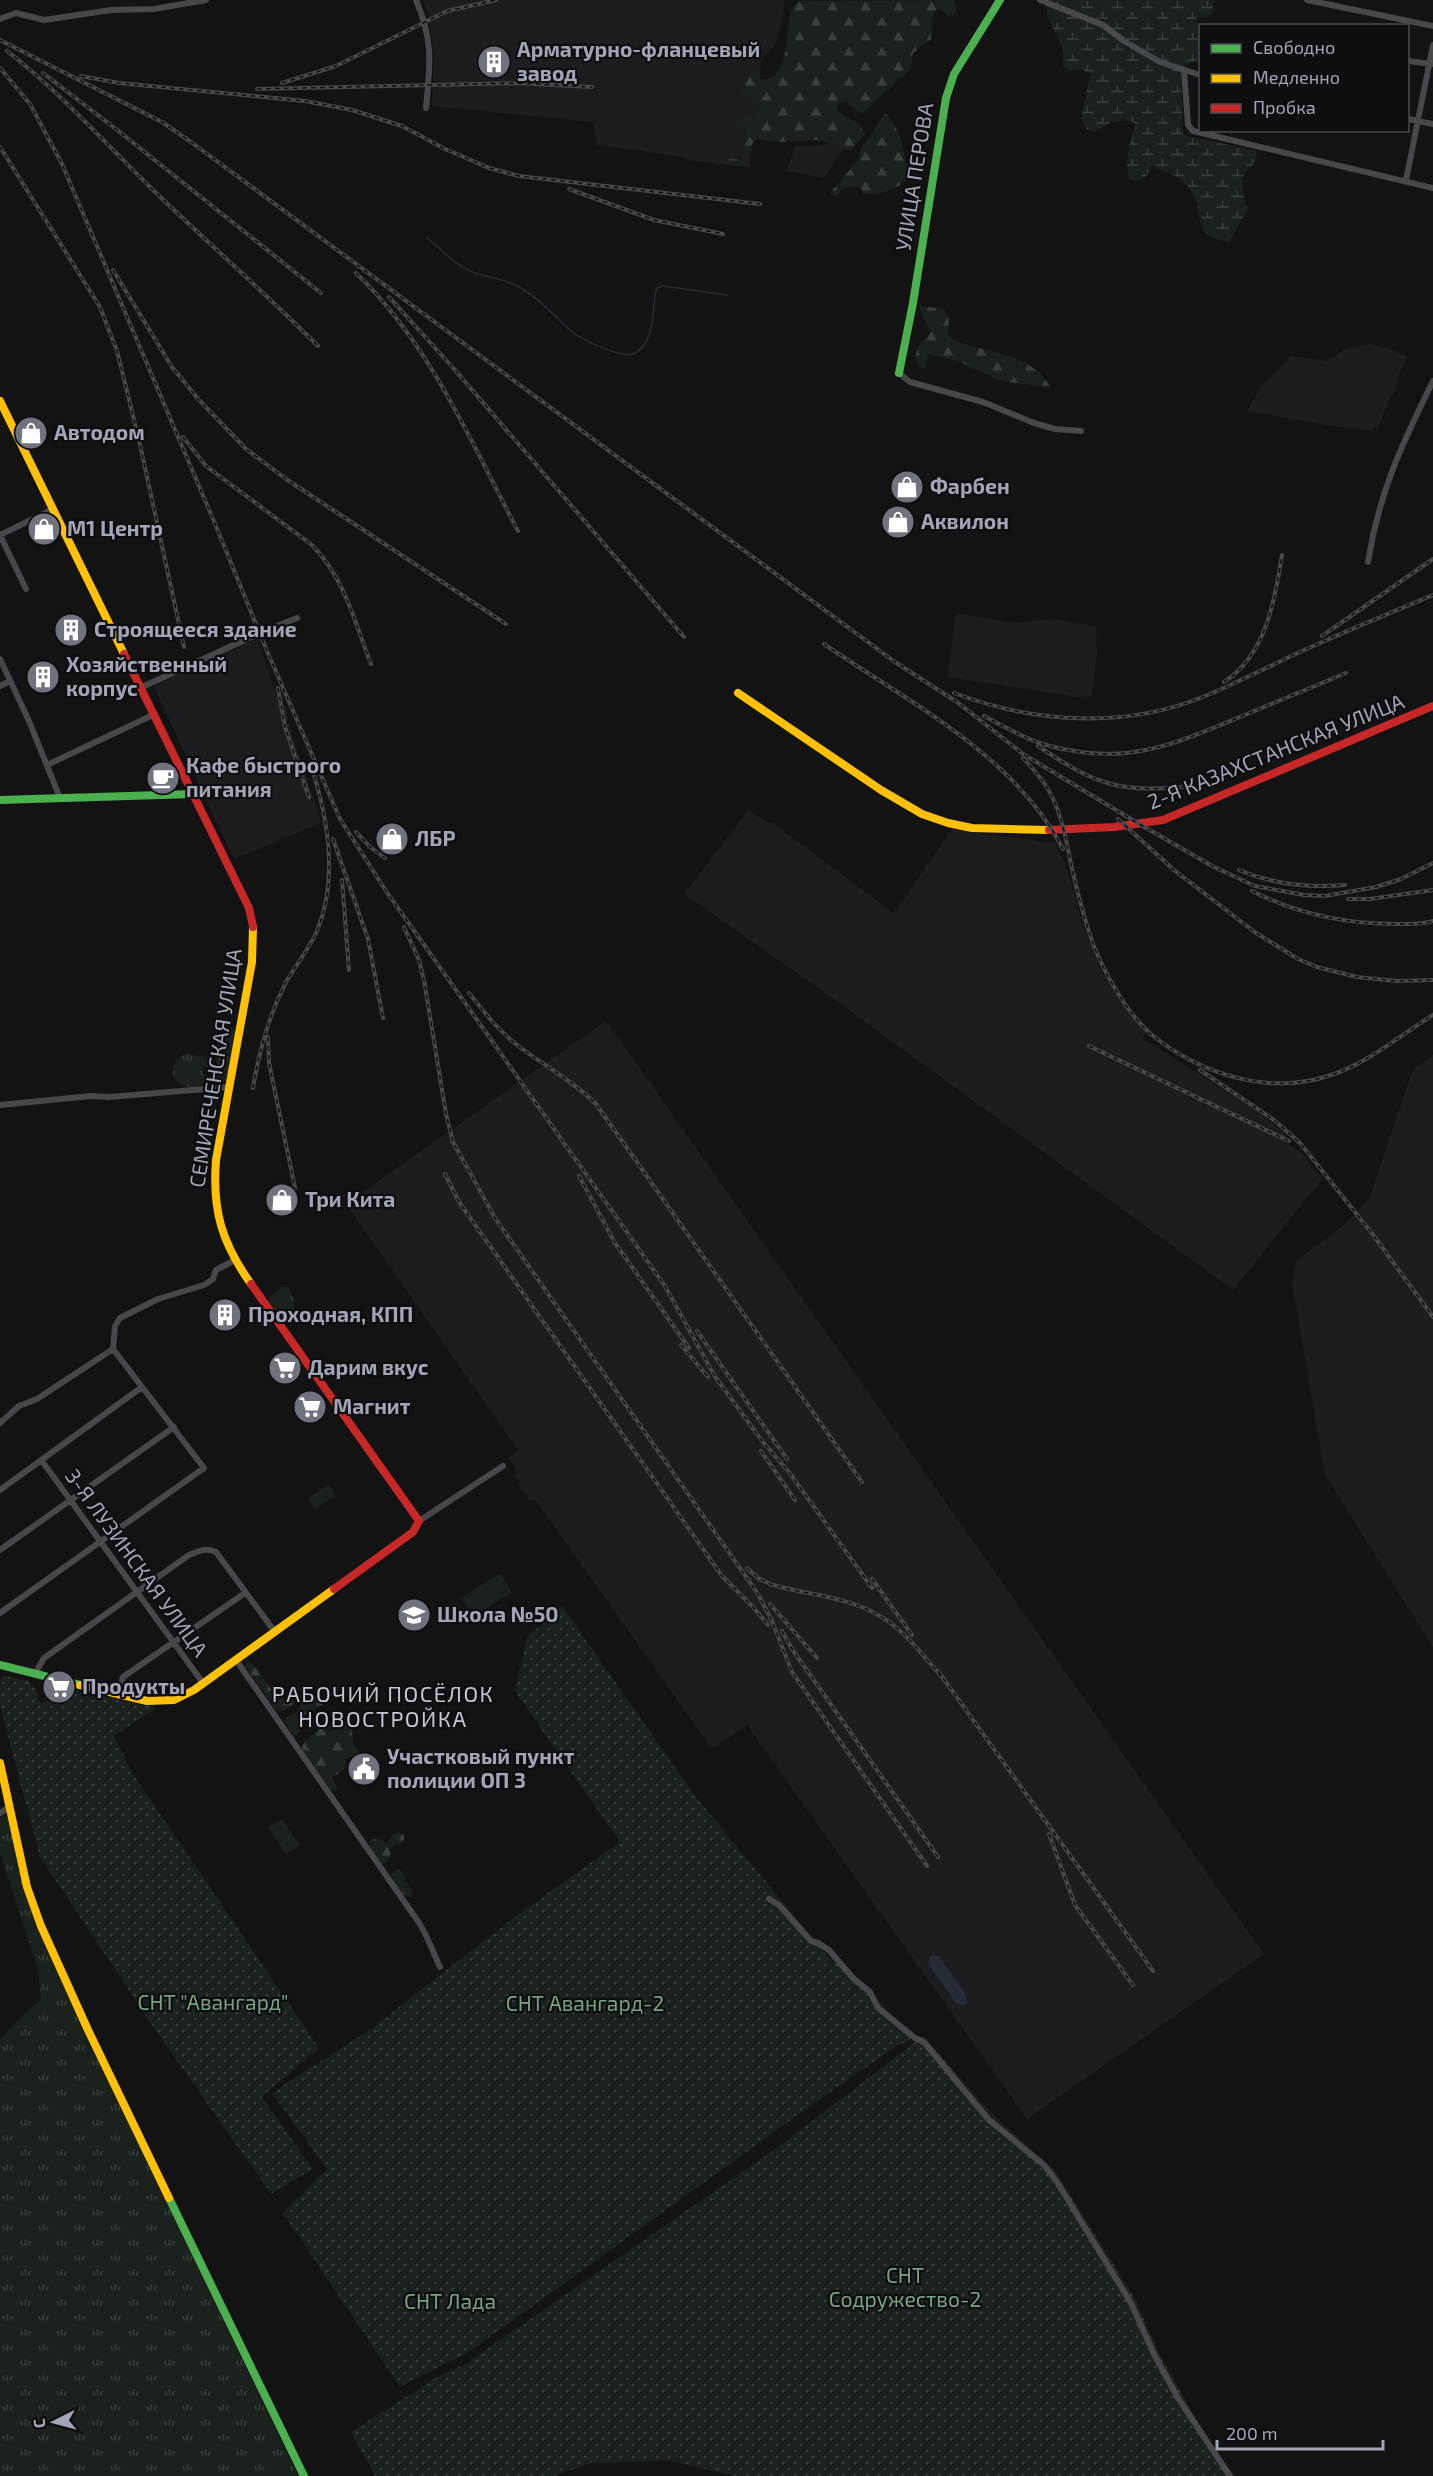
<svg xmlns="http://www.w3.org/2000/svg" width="1433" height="2476" font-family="'Exo 2',sans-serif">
<defs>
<pattern id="grass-tufts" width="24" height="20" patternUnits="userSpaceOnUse" patternTransform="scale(1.5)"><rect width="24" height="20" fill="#1b221d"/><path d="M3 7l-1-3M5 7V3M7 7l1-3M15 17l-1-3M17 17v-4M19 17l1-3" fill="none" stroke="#393f3c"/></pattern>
<pattern id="forest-firs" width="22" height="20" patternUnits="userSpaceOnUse" patternTransform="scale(1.5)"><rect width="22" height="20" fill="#1b221d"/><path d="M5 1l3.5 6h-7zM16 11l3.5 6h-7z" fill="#393f3c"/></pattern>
<pattern id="wetland-marsh" width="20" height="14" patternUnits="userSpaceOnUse" patternTransform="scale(1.5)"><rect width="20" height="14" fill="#1b221d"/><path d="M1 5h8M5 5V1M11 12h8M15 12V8" fill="none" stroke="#393f3c"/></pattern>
<pattern id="garden-dots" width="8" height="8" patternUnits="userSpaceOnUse" patternTransform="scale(1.5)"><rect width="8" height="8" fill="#1b221d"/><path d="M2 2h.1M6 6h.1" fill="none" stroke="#393f3c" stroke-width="1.8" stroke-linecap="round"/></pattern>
</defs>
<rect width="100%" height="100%" fill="#131313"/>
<path fill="#1d1d1f" d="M423,0h362l-2,16 -7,27 -5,8 -9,5 -12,111 -64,-7 -3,-3 -86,-12 -4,-23 -161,-16 2,-52 -6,-41z
M829,144l14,6 -19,28 -38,-7 9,-24z
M1370,344l22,6 15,7 -8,18 -3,15 -8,11 -10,28 -4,-2 -1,4 -47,-6 -79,-14 14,-24 30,-31 37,5 17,-12z
M956,613l58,10 41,-4 41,7 1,26 -5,44 -14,1 -130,-20z
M258,638l22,69h6l3,18 32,95 -2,4 -85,35 -80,-172 38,-20z
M749,810l19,13 2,-2 124,92 58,-84 104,14 12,29 16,56 15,39 18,30 29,36 -4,5 112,71 33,26 -3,5 18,14 21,24 -90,112 -405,-295 -144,-101z
M604,1022l4,1 656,931 -237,165 -280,-394 -35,24 -177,-250 -4,2 -13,-17 2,-2 -5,-7 3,-3 -10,-14 10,-8 -172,-246z
M1433,1055v593l-108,-173 -33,-192 4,-22 53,-40 21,-25 43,-127z"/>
<path fill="url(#grass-tufts)" d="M230,1026l6,6 -9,48 -9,4 -5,-6 11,-49z
M184,1054h8l19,5 -1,8 -7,-1 -1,8 6,1 -6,10c-30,8 -39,-17 -18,-31z
M282,1287h6c7,17 12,22 -6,33l-15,-20z
M4,1815l6,3 15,75 32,80 241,503h-298v-438l41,-39 -3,-30 -38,-115v-37z"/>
<path fill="url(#forest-firs)" d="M954,0l3,7 -3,8 -5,1 -9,-7 -4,1 -4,8 -1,21 -18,14 -2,16 -46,42 -4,3 -14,-12 -9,2v6c9,10 23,10 26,24l-12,16c-13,2 -24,-10 -37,-10 -19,0 -38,5 -57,-1l-5,3 -6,17 -8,7 -25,-3v-6l29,3 3,-32 -10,-1 2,-7 4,-4h13l2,-11 -16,-14 9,-18 3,-1c3,5 8,9 15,7 21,-6 18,-49 23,-68 1,-5 4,-7 8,-10z
M887,114c14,18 21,44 20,66 -14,11 -27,15 -44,14l-2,-6c-9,-4 -17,-1 -24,7h-6l-1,-2 28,-33 2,-9 24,-36z
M920,306l24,3 5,11 -1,14 5,6c34,13 79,13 98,48l-49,-7 -45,-20 -29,-7 -2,15 -6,-2 -5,-9 3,-11 13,-15 -11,-20z
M247,1660l5,3 25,34 11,2 11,-5 1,4 -12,11 -11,2 -31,-44 -1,-6z
M317,1697l6,7c-8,7 -16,8 -24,15l1,12 -4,5 -3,-1 -8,-13 2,-5 11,-6 3,-7z
M347,1713l4,3 2,28 7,9 -14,6 -2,12 -12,6 6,11 -5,2 -5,-2 -25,-36 -1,-6c8,-14 26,-23 40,-26z
M399,1832l5,3v6l-15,8 2,4 -4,9 -5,2 -11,-15 -2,-8 8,-3 10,5 6,-9z
M398,1869l5,3 2,8 7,10 -1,7c-11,-2 -19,-13 -20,-23z"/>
<path fill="url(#wetland-marsh)" d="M1046,0h168l-2,14 -6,3h-8l-2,3 4,10v27l-4,4 -9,3 -6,10 2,61 73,16c3,14 -8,15 -12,24 -5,11 1,24 4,34l-19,33c-41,-8 -22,-25 -38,-51 -9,-15 -24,-19 -40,-25l-5,11 -9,4 -7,-2c-7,-17 1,-38 5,-55 -14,-9 -28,2 -42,8l-7,-3 -5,-12 10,-43 -9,-4 -13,1 -6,-5v-17l-15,-31z"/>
<path fill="#1b221d" d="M329,1484l7,11 -20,14 -8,-11z
M500,1573l12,19 -38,25 -13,-19z
M282,1819l18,26 -14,9 -18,-26z"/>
<path fill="url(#garden-dots)" d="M562,1606l134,191 137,166 6,-3 76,78 -20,9 -93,65 -333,240 -69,35 -117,-174 44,-44 -55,-76 100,-65 144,-112 104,-74 -105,-151 12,-53z
M4,1676l26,5 1,4 4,1 5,17 29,-7 -2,-8 89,20 -42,28 17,35 188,277 -57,49 51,72 -42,25 -114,-162 -117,-175 -40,-152v-25z
M923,2036l68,77 65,59 79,126 23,53 58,104 19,21h-499l-66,-15 -80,2 -36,13h-179l-24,-44 86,-55 27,-12 317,-220z"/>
<path fill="#262c36" d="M933,1955l6,1 27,39 1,8 -3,2 -7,-1 -29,-40 2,-7z"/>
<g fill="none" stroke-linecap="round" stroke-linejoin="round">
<path stroke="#262c36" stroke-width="1.5" d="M427,238c14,11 30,29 48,35 14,5 29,6 43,13 21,12 35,29 53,45 9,8 52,28 62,23 25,-12 17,-45 24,-66l6,-2 64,9"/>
<path stroke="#47474c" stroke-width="6" d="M416,0c18,42 14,64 10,108
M1040,0l63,25 21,16 36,21 40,13
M1307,0l126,26
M0,19l16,-6 28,7 67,-10 43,-1 52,-9
M1408,61l23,3
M1184,71l4,54 5,6 240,57
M1408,119l25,5
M1406,180l27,-135
M899,373l11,9 73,20 51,21 21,6 26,2
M0,535l26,54
M0,535l53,-26
M1368,562c11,-70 34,-118 65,-181
M0,659l29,62 31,77
M0,686l10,-5
M142,687l118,-54 37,-15
M47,765l108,-51
M0,1105l91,-9 18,1 120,-10
M113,1349l2,-23 5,-8 38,-19 46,-14 9,-6 3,-9 19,-10
M0,1423l19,-17 18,-7 76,-50
M42,1461l161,222
M0,1490l142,-103
M419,1521l84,-55
M0,1550l174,-123
M0,1613l204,-145 -91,-119
M236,1660l179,257c11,14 17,33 25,50
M35,1674l9,-16 145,-103c10,-4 17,-8 27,-3l59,80
M123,1695l-2,-12 2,-6 122,-84
M0,1813l9,-6
M769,1899l10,6 32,36 7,2 11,7 24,28 17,14 8,16 37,30 9,4 65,78 55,45 13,17 74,121 23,51 24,44 52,78"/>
<path stroke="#4caf50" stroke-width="8" d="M899,373l14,-70 33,-205 8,-24 46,-74
M0,800l193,-6
M0,1665l80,20
M169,2198l135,278"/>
<path stroke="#ffc107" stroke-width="8" d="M0,401l124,253
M738,693l143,97 41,24 26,9 24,5 77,2
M251,1284c-29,-41 -39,-73 -35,-124l36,-198 1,-35
M80,1685l67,16 27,-1 20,-10 140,-101
M0,1763l27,124 14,39 47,104 81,168"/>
<path stroke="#c62828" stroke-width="8" d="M124,654l125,254 4,19
M1049,830l65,-3 49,-7 270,-114
M251,1284l168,237 -6,11 -79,57"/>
<g stroke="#48484c" stroke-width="4">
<path id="rail" d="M0,40l162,82 29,20 704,520 62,40 66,52 118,71 73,42 41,19 49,9 21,1 51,-9 25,-8 32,-16
M7,51c52,40 98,92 145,138 55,53 112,103 166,157
M0,68l30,36 32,60 151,355 54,132 73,168 46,72 279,395 49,89 48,66 27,31 83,116
M43,73l73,56 205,164
M81,76l38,7 186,18 47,9 50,16 43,23 44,19 30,8 241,28
M282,83l54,-17 111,-55 49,-11
M257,89l260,-6 75,4
M0,147l100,160 17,44 22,89 45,207
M569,189l85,31 69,14
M113,270l59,97 27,33 47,49 40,30 220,145
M356,273c74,71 115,169 162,258
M389,297l66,73 229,267
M183,437l23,29 106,79c32,32 43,78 59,119
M1322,636l111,-77
M824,644c83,57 192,112 239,205
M1224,682c42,-27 51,-82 58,-127
M278,688l7,39 24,70
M954,693c80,30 169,36 249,4 37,-15 72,-34 108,-50 40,-18 81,-35 122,-52
M984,716c21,11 43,24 66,30 76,20 122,-1 190,-29 35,-15 71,-29 106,-44
M1038,746c61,41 82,47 155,40
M1023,758c8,9 17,18 23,28 15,23 20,53 25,78 6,27 13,54 22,80 12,30 34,70 59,91 50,40 118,61 179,40 37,-12 70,-40 102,-60
M1118,819l56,51 82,63 42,26 19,8 40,10 39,4 37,-1
M356,832l14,15 15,11
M333,839l35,100 15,79
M1239,870c33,14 70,18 106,15
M342,880l7,90
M1252,891c45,23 94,33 144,33 13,0 25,1 37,-3
M1348,899h22l63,-9
M404,927l15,33 5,20 22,134 7,28 42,76 263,376 14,27 20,51 135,194
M469,993c15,19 29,37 48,52 26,20 55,35 79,59l266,378
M268,1037l1,26 26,125
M1089,1046l200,95
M1200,1070l74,50 26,23 74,93 59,81
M253,1088c6,-37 16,-73 33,-106 10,-17 23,-33 31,-51 21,-51 12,-108 -4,-159
M445,1174l14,28 263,374 31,31 15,18
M579,1176l36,67 74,105
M697,1331l90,128
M681,1345l27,32
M761,1451l34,49
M747,1568l11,10 12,6c35,11 76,12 108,31 26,14 45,41 64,62
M872,1579l40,56
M770,1604l47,54
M782,1631l10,18 146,208
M938,1671l215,300
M1049,1834l26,71 58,80"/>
</g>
<use href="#rail" stroke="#0e0d0f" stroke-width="1.5" stroke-dasharray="4.5" stroke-linecap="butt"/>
</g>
<defs>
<g id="building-disc" transform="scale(1.725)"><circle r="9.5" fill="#70727d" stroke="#0e0d0f"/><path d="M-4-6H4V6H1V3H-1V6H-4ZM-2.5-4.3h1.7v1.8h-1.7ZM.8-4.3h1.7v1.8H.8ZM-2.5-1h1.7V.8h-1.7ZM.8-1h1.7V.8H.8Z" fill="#fff"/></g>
<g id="shop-disc" transform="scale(1.725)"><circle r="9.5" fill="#70727d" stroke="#0e0d0f"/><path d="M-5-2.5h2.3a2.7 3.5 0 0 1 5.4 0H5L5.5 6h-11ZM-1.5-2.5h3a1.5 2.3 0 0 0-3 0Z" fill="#fff"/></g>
<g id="cafe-disc" transform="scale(1.725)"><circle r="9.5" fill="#70727d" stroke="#0e0d0f"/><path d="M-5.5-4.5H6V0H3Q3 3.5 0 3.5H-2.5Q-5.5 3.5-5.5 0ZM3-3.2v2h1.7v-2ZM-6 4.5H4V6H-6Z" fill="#fff"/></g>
<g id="supermarket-disc" transform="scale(1.725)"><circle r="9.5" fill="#70727d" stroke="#0e0d0f"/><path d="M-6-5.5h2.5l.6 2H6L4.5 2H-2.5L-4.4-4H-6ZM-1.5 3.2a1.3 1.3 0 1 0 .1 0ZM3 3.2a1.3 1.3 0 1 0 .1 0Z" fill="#fff"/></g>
<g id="school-disc" transform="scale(1.725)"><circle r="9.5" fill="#70727d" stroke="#0e0d0f"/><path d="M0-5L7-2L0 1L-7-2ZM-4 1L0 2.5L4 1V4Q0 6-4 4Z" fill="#fff"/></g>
<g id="civic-disc" transform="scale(1.725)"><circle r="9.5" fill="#70727d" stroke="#0e0d0f"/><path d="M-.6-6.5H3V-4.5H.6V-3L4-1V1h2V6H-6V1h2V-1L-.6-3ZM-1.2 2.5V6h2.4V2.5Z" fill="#fff"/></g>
</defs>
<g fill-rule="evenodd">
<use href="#building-disc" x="494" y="62"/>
<use href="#shop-disc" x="31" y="433"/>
<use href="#shop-disc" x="907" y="487"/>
<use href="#shop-disc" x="898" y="522"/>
<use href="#shop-disc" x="44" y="529"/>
<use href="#building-disc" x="71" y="630"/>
<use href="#building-disc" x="43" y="677"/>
<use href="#cafe-disc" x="163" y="778"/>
<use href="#shop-disc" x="392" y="839"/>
<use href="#shop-disc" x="282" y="1200"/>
<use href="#building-disc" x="225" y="1315"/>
<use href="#supermarket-disc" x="285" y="1368"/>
<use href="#supermarket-disc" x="310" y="1407"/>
<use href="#school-disc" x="414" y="1615"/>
<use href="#supermarket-disc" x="59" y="1687"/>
<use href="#civic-disc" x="364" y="1769"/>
</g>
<g text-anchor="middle" stroke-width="4.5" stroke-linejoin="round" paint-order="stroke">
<g font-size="21" font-weight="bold" fill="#a2a5b6" stroke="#0e0d0f" text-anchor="start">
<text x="517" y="57">Арматурно-фланцевый<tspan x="517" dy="24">завод</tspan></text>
<text x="54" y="440">Автодом</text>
<text x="930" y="494">Фарбен</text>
<text x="921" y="529">Аквилон</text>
<text x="67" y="536">М1 Центр</text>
<text x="94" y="637">Строящееся здание</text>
<text x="66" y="672">Хозяйственный<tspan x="66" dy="24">корпус</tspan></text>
<text x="186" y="773">Кафе быстрого<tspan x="186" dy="24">питания</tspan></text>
<text x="415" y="846">ЛБР</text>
<text x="305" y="1207">Три Кита</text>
<text x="248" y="1322">Проходная, КПП</text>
<text x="308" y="1375">Дарим вкус</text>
<text x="333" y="1414">Магнит</text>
<text x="437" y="1622">Школа №50</text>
<text x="82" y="1694">Продукты</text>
<text x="387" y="1764">Участковый пункт<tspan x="387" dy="24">полиции ОП 3</tspan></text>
</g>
<g font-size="21" fill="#a2a5b6" stroke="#0e0d0f">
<text transform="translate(915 177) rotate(-81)" y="7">УЛИЦА ПЕРОВА</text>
<text transform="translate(1276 752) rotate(-22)" y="7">2-Я КАЗАХСТАНСКАЯ УЛИЦА</text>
<text transform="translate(216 1068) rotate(-81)" y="7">СЕМИРЕЧЕНСКАЯ УЛИЦА</text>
<text transform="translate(136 1563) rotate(54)" y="7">3-Я ЛУЗИНСКАЯ УЛИЦА</text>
</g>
<g font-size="21" fill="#77a381" stroke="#0e0d0f">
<text x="213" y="2010">СНТ "Авангард"</text>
<text x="585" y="2011">СНТ Авангард-2</text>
<text x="905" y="2283">СНТ<tspan x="905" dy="24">Содружество-2</tspan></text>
<text x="450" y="2309">СНТ Лада</text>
</g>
<g font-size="22" letter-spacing="1.5" fill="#c4c5d2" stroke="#0e0d0f">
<text x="383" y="1702">РАБОЧИЙ ПОСЁЛОК<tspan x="383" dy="25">НОВОСТРОЙКА</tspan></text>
</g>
</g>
<rect x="1199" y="24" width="210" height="108" fill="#0e0d0f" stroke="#494a52" stroke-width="1.5"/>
<rect x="1211" y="44" width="30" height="9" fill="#4caf50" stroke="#494a52" stroke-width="1.5"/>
<text x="1253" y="54" font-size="18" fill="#a2a5b6">Свободно</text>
<rect x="1211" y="74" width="30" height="9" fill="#ffc107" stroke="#494a52" stroke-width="1.5"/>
<text x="1253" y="84" font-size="18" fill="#a2a5b6">Медленно</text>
<rect x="1211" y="104" width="30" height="9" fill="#c62828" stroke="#494a52" stroke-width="1.5"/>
<text x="1253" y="114" font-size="18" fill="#a2a5b6">Пробка</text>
<g transform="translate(54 2422) rotate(264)" stroke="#0e0d0f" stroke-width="4.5" paint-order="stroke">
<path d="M0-4.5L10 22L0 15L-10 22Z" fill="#a2a5b6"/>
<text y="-9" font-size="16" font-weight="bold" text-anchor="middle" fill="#a2a5b6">С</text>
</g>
<path d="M1217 2440v9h166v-9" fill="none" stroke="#a2a5b6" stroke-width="3"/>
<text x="1226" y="2440" font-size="18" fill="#a2a5b6" stroke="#0e0d0f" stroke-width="4.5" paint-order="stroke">200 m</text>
</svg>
